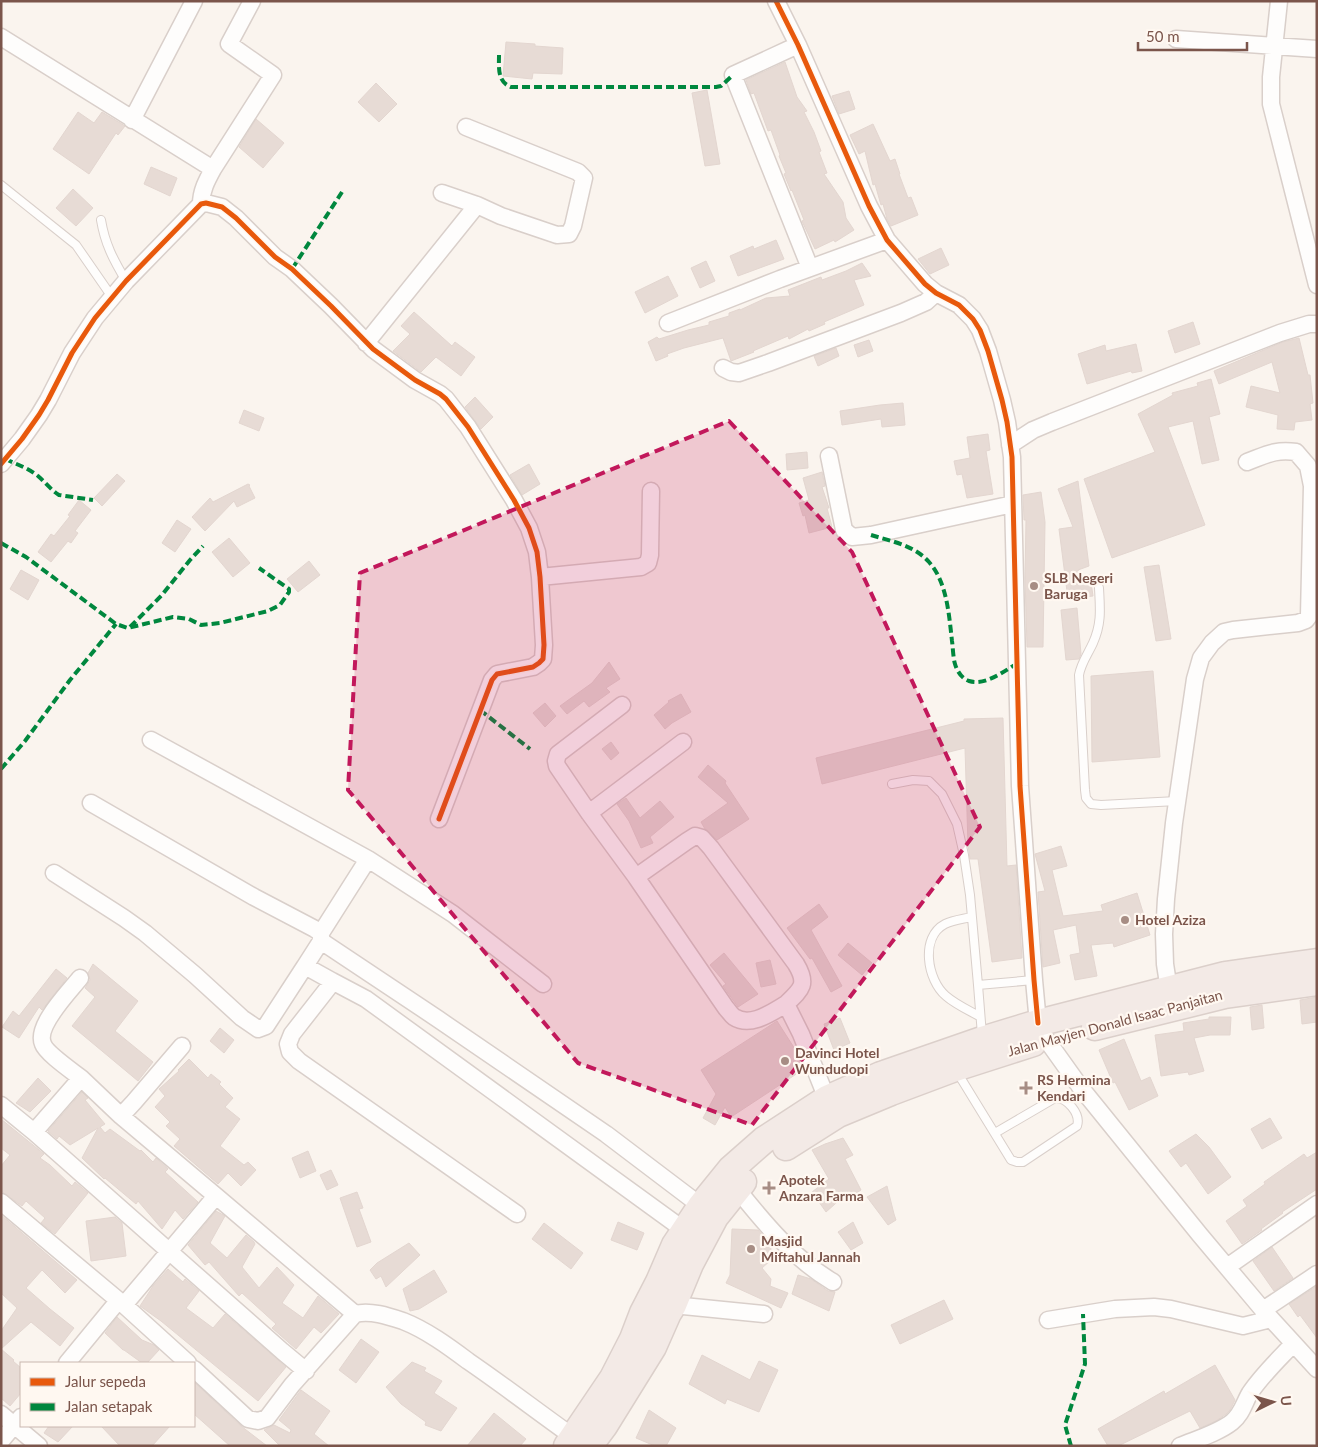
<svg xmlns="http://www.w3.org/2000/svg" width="1318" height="1447" font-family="Lato,sans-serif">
<rect width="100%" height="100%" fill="#faf4ee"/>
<path fill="#e7dbd5" stroke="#e3d6d0" d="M506,42l29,2v2l28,2 -1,26 -29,-1 -1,6 -29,-3z
M785,62l12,35 10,14 -3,1 10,20 7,19 -2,1 8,21 -3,1 19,28 3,16 8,12 -19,12 -1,-2 -19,9 -13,-28 2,-1 -12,-30 -1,1 -7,-17 2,-1 -7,-17 1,-1 -9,-25 -3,1 -14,-38 -3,1 -5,-14z
M376,83l21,21 -18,18 -21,-20z
M707,90l13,74 -15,2 -13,-73z
M849,91l6,18 -16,5 -7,-18z
M78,112l16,11 8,-11 23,14 -7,9 -2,-2 -27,41 -36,-25z
M256,119l28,24 -21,25 -24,-21z
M873,124l17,37 5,-2 5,15h-1l9,24 3,-1 7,18 -27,11 -4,-7 -4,-15 -2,1 -6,-21 -2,1 -8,-34 -6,3 -9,-19z
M151,167l26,11 -7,18 -26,-12z
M73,189l20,19 -17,18 -20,-18z
M776,240l8,19 -46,17 -8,-20 23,-10 1,3z
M941,248l8,17 -19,9 -12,-15z
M706,261l9,20 -15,7 -9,-20z
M862,263l9,13 -17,4 10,25 -40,17 1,2 -16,7 -1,-2 -19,10 -1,-3 -35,15 1,1 -23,9 -8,-23 -39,10 -17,6 1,2 -12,5 -8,-19 9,-5 2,2 29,-9 21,-5v-3l20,-6v-3l11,-4v1l26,-12 24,-2 -2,-6 33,-13 1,3 24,-9z
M668,276l10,20 -33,17 -10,-21z
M414,312l38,34 3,-4 20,15 -14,19 -25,-19 -15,15 -28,-21 17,-17 -9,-8z
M1193,322l7,22 -25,9 -7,-22z
M1299,338l9,37h2l3,28 -3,1 2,16 -17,2 -1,8 -17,-1 1,-14 -32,-8 5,-21 29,7 -8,-31 -53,22 -5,-13 69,-29z
M869,340l4,11 -15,6 -4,-12z
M1136,344l6,27 -10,2 -1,-2 -44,13 -9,-30 27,-9 1,6z
M836,348l3,8 -21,10 -4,-10z
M1211,379l9,35 -11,3 10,43 -17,4 -9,-43 -25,6 37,98 -93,33 -28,-79 71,-27 -17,-38 35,-19 -1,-2 26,-7 -1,-3z
M475,397l18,20 -12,12 -16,-22z
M903,403l2,22 -23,2 -1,-8 -39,6 -2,-14 40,-6z
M244,410l20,8 -5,13 -20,-8z
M988,434l2,16 -4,1 7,43 -26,4 -5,-24 -5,1 -3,-14 16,-3 -3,-21z
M807,452l1,16 -21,2 -1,-16z
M529,464l11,20 -18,11 -12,-20z
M822,472l3,14 -3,1 7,21h-2l5,19 -23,6 -4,-18 -2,1 -4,-13 10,-3 -6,-22z
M117,474l8,7 -23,25 -8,-8z
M1078,481l11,85 -11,4 2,7 10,-2 3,21 -25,3 -9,-70 14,-2 -15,-38z
M248,484l2,1 -1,1 6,12 -18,9 -3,-6 -29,30 -13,-14 18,-19 3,4z
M1041,492l4,30 -2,125h-16l-2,-69 1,-58h-2l-1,-25z
M79,500l12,10 -16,21 3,2 -7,10 -3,-2 -17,21 -13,-10 13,-18 3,2 16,-20 -2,-1z
M177,520l14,9 -16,23 -13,-9z
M229,538l21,25 -17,14 -21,-25z
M309,561l11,14 -22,17 -11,-13z
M1159,565l12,74 -15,2 -12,-74z
M21,570l18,10 -11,20 -18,-11z
M1077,608l4,46 -2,5 -13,1 -5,-50z
M609,662l11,17 -14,9 4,4 -21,15 -5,-6 -17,13 -7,-8 32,-23z
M1153,671l7,86 -68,5 -1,-86z
M681,694l10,18 -19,11 -7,6 -11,-14 15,-13 -1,-1z
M545,703l11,13 -11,11 -12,-14z
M1003,718l4,148 9,-1 6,93 -30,4 -14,-103h-8l-2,-14 -3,-97 -143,36 -6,-26 148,-37v-2z
M611,742l8,11 -8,7 -9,-11z
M708,765l18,16 -1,2 24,36 -32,21 -12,-11 -4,-7 27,-19 -30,-26z
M626,798l14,20 20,-17 14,16 -24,20 3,6 -12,5 -12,-27 -12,-17z
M1061,846l6,20 -15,4 11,46 40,-5 -2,-6 36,-12 13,42 -36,12 -1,-4 -22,2 6,31 -22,4 -5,-25 10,-2 -4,-28 -23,5 7,33 -17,4 -5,-75 7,-1 -10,-37z
M819,904l9,13 -17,13 31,56 -11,6 -19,-34 -2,1 -23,-31z
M848,943l24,20 -10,12 -24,-20z
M724,953l34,41 -20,13 -15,-21 3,-2 -16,-19z
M770,960l6,24 -15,3 -5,-24z
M93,964l45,37 -23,30 38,31 -15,19 -66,-55 23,-29 -10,-9 5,-8 -2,-7z
M56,969l11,9 -25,32 -3,-3 -20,31 -17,-11 11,-16 6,5z
M1317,997v25l-15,2 -2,-24z
M1262,1005l2,23 -12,2 -2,-23z
M1209,1017h22l-1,18h-20l-16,3 10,33 -15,4 -1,-3 -27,4 -6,-41 29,-4 -1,-8 26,-4z
M840,1018l10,25 -16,7 -10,-26z
M777,1021l23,36 4,12 -73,48 -6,-10 -10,18 -12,-7 13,-24 -15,-24z
M220,1028l14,12 -10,13 -14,-12z
M1124,1039l17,42 9,-4 8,19 -29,14 -14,-28 -2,1 -14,-33z
M189,1059l19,19 3,-4 10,8 -2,2 14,14 -8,9 15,12 -20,27 24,19 4,-3 8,8 -15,16 -13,-13 -10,11 -44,-38 6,-7 -14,-13 4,-4 -15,-15 10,-11 -6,-7 20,-18 -1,-1z
M38,1078l13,13 -21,21 -14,-9z
M82,1092l6,6 -3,2 20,24 -5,3 5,6 5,-4 30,22 1,-1 12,12 3,-4 12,11 -3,3 33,30 -15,17 -8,-9 -13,19 -24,-28 -2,3 -31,-26 -1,1 -22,-21 16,-30 -28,17 -11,-9 -2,3 -9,-8z
M1270,1118l12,20 -20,11 -11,-20z
M1,1119l43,35 -4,4 10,7 22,21 3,-4 13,11 -33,41 -14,-11 4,-5 -19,-17 -4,5 -21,-15v-25l9,-11 -9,-7z
M1196,1134l13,13 22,30 -23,17 -22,-31 -5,4 -12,-16z
M843,1138l10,17 -8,4 16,31 -15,10 -2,-4 -18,16 -14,-20 17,-13 -17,-29 13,-6z
M308,1151l8,20 -16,7 -8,-20z
M1317,1152v37l-35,23 1,1 -22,16 1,1 -20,14 -16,-23 21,-15 -4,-6 22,-16 -1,-2 40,-28 3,4z
M331,1170l7,15 -11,5 -7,-15z
M887,1186l7,28 2,6 -8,5 -21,-28z
M357,1192l6,16 -4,1 12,33 -14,5 -17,-49z
M216,1211l9,5 -15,27 17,15 19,-23 8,7 1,2 -13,23 17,21 18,-21 17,18 -12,18 21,15 15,-22 21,18 -18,19 -7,-6 -18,22 -24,-21 4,-4 -34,-31 -3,3 -30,-34 -4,3 -17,-20z
M1,1215l76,65 -12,13 -23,-23 -16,18 24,21 24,19 -14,18 -29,-24 -30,27v-18l16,-23 -16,-15z
M115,1217l7,6 4,33 -35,5 -5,-40z
M618,1222l26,11 -7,17 -26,-10z
M853,1222l10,21 -12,7 -13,-18z
M544,1223l39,30 -12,16 -39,-30z
M732,1229l26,1 13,15v15l-9,8 9,11 -1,7 18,7 -7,15 -55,-25 4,-8z
M409,1243l11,12 -34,32 -5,-11 -5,3 -6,-9 7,-7z
M1272,1247l21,31 -19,13 -21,-30z
M168,1269l15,13 2,-3 14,12 -13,17 27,20 12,-14 61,53 -28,34 -97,-80 -21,-15 13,-20z
M434,1270l13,22 -28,17 -9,2 -7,-22z
M798,1275l13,4 17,12 7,1 -6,19 -37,-17z
M1317,1286v52l-17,-23 -2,2 -9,-13z
M944,1300l9,19 -53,25 -9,-19z
M117,1317l25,23 12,5 5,5 -12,13h-5l-18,-13h-1l-18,-17z
M361,1339l18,13 -23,31 -17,-13z
M1,1349l13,11 -1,1 8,7v25l-11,13 -9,-8z
M702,1355l48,25 9,-19 19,9 -19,42 -32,-13 -2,5 -36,-20z
M412,1362l14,6 -2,3 18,10 -8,12 23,15 -16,23 -16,-6 1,-3 -25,-18 -15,-17z
M1215,1365l20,35 -5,10 -4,4 -10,7 -16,7 -10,-17 -72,35h-10l-10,-17 66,-38 1,3z
M194,1382l47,44 26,20h-37l-36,-32z
M301,1390l29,21 -16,23 15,12h-49l-16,-16 10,-5 16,8 1,-3 -12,-10z
M649,1410l27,18 -10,18h-11l-19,-8z
M494,1413l32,26 -6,7h-53z
M49,1426h24l-15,16 -14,-9z
M101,1426h69l-18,20h-32z"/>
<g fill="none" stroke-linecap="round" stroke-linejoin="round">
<g stroke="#d9cfca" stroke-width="10">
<path id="service" d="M1,185l75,60 36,52
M101,220c4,24 12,39 25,61
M1099,588c1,20 3,35 -6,55 -5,11 -12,20 -14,32l6,115 1,8 5,6 10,1 76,-4
M892,784l21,-4 16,1 13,13 15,30 7,31 6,40 8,90 56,-5
M971,917c-8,2 -18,3 -26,7 -25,13 -18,56 1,72 9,8 22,14 33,20
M978,985l4,50
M957,1072l54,88 6,2h6l54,-36c4,-12 -10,-29 -22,-28l-60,35"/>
</g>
<g stroke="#d9cfca" stroke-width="19">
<path id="minor" d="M776,1l22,44 71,161 18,34 38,44 11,9 23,12 14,14 7,11 8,21 14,49 5,22 5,35 8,329 14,194 4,43
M1279,1l-8,76v27l46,181
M1,37l212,132
M1176,39l141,10
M798,45l-65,30 77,193
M132,120l62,-119
M442,193l35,12
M201,204c0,-13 6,-24 12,-35l60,-94 -44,-31 23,-43
M668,323l112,-44 107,-39
M366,343l111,-138 24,11 56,19 12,-1 4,-8 11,-48 -6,-6 -112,-45
M723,368l8,4 8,1 29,-10 133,-50 25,-11 10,-9
M1010,445l23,-15 19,-8 228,-89 29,-9h8
M829,456l15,74 8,7 19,-2 142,-31
M1,464l21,-25 17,-24 9,-15 24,-47 23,-35 31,-37 75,-77 5,-1 16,4 14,11 39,39 17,12 39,37 42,43 42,31 25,14 6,5 22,28 46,73 15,28 8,24 3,25 4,68 -1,14 -4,4 -6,4 -36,7 -5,6 -53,139
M540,577l101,-10 7,-4 2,-8 1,-64
M622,705l-64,49 -2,7 1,5 32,47 47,64 90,131c3,3 5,7 8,9 17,11 38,-5 52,-13l15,30 26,65
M151,740l217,119 -47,74
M91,803l163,94 61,32 6,4v8l-16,25
M589,813l94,-71
M368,859l85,55 90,70
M54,873l70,45 21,15 50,42 47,43 16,11 8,-3 39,-60 27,15
M636,877l51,-36 8,-5 7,2 9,10 85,116c12,20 6,25 -10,40
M321,941l117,78 168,115 95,72
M80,978c-11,14 -45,48 -37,66 3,9 29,27 38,34
M1169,990l-4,-26 -1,-30 2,-35 8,-76 21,-144 6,-21 11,-15 12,-11 9,-2 65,-7 8,-3 3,-4 3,-130 -4,-20 -12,-14c-21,-3 -30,3 -49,10
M1046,1039l35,49 119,147 63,75 54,59
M1,1105l33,27 248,219 24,20
M121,1116l95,80
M34,1132l47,-54 40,38 13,-14 48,-56
M737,1189c28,35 57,70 96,93
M1,1202l123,103 64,58
M517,1214l-218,-153 -9,-9 -2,-8 4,-10 36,-46 4,-7 34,18 318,231
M1227,1267l90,-63
M124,1305l92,-109 139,118
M673,1305l91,9
M1263,1310l54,-36
M1048,1320l67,-11 39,-2 17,2 72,17 28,-7
M67,1363l51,-62
M194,1369l54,50 10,2 9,-3 25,-33 63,-71c15,-4 33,2 48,7 23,9 45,25 65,40 38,26 74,54 111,80
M1,1414l38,32
M1,1441l20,-24
M1180,1446c17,-7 38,-13 52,-24 10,-8 12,-19 18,-29 12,-18 28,-33 43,-49"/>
</g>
<g stroke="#dbcfca" stroke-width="29">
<path id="trunk" d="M1095,1027l130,-32 92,-13
M786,1147l52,-33 53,-22 64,-24 78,-25
M567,1446l46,-68 20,-39 10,-26 16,-31 16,-37 26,-39 30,-37 33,-29 63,-41 54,-24 101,-35 56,-17 187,-48 92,-13
M589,1446l15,-20 49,-79 15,-34 5,-8 17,-41 25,-47 28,-35"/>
</g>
<use href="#service" stroke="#fefdfc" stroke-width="8"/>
<use href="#minor" stroke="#fefdfc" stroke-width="16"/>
<use href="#trunk" stroke="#f3eae6" stroke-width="26"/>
<path stroke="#00873e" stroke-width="4" stroke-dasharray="8 4" stroke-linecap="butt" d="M499,55c0,12 -2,27 12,32h205l5,-1 12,-11
M292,269l50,-77
M5,459c11,5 23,9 33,17 7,6 13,14 21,19l34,5
M871,535c19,6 43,10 58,27 18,20 20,53 23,79 1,7 1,16 3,23 2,7 7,15 14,17 17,5 35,-10 49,-18
M1,543l25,14 90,67 12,4 45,-11 16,2 12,6 19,-2 48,-12 12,-6 9,-13v-3l-30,-21
M130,627l32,-32 28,-35 13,-14
M480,710l50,39
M1,769l24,-28 45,-61 46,-56
M1071,1446l-6,-21 20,-61 -2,-50"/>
<g stroke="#fff8f1" stroke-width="8">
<path id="cycleway" d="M776,1l22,44 71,161 18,34 38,44 11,9 23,12 14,14 7,11 8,21 14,49 5,22 5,35 8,329 14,194 4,43
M1,464l21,-25 17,-24 9,-15 24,-47 23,-35 31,-37 75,-77 5,-1 16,4 14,11 39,39 17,12 39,37 42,43 42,31 25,14 6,5 22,28 46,73 15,28 8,24 3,25 4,68 -1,14 -4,4 -6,4 -36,7 -5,6 -53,139"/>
</g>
<use href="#cycleway" stroke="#e8590c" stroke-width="5"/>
</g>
<path fill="#c2185b" fill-opacity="0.2" stroke="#c2185b" stroke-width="4" stroke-dasharray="10 6" stroke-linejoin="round" d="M729,421l123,131 128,275 -228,298 -174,-62 -230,-273 12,-217z"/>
<g fill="#a78d84" stroke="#fff8f1" stroke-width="2">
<circle cx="1034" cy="586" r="5"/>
<circle cx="1125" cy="920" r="5"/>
<circle cx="785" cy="1061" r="5"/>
<path d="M1023.5 1080.5h5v5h5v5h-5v5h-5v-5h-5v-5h5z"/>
<path d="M766.5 1180.5h5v5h5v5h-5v5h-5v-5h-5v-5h5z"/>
<circle cx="751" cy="1249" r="5"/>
</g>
<g text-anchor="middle" stroke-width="4.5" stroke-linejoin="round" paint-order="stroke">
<g font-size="14" font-weight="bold" fill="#7b554b" stroke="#fff8f1" text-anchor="start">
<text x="1044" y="583">SLB Negeri<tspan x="1044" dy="16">Baruga</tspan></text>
<text x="1135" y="925">Hotel Aziza</text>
<text x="795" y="1058">Davinci Hotel<tspan x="795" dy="16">Wundudopi</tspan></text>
<text x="1037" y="1085">RS Hermina<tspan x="1037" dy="16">Kendari</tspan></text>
<text x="779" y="1185">Apotek<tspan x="779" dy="16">Anzara Farma</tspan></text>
<text x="761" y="1246">Masjid<tspan x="761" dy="16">Miftahul Jannah</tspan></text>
</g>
<g font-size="14" fill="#7b554b" stroke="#fff8f1">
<text transform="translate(1115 1023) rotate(-15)" y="5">Jalan Mayjen Donald Isaac Panjaitan</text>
</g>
</g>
<rect width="1318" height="1447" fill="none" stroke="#7b554b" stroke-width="5"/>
<rect x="20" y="1362" width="175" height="65" fill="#fff8f1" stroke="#cab7af"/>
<rect x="30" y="1378" width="25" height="8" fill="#e8590c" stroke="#cab7af"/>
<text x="65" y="1387" font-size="15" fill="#7b554b">Jalur sepeda</text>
<rect x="30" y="1403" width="25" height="8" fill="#00873e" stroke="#cab7af"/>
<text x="65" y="1412" font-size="15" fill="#7b554b">Jalan setapak</text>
<g transform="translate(1273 1402) rotate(85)" stroke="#fff8f1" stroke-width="4" paint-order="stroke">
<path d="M0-4L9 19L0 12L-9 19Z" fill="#7b554b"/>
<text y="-8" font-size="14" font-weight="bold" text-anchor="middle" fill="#7b554b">U</text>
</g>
<path d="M1138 42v8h109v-8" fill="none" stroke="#7b554b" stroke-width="2.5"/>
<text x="1146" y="42" font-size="15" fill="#7b554b" stroke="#fff8f1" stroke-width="4" paint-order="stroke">50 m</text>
</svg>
